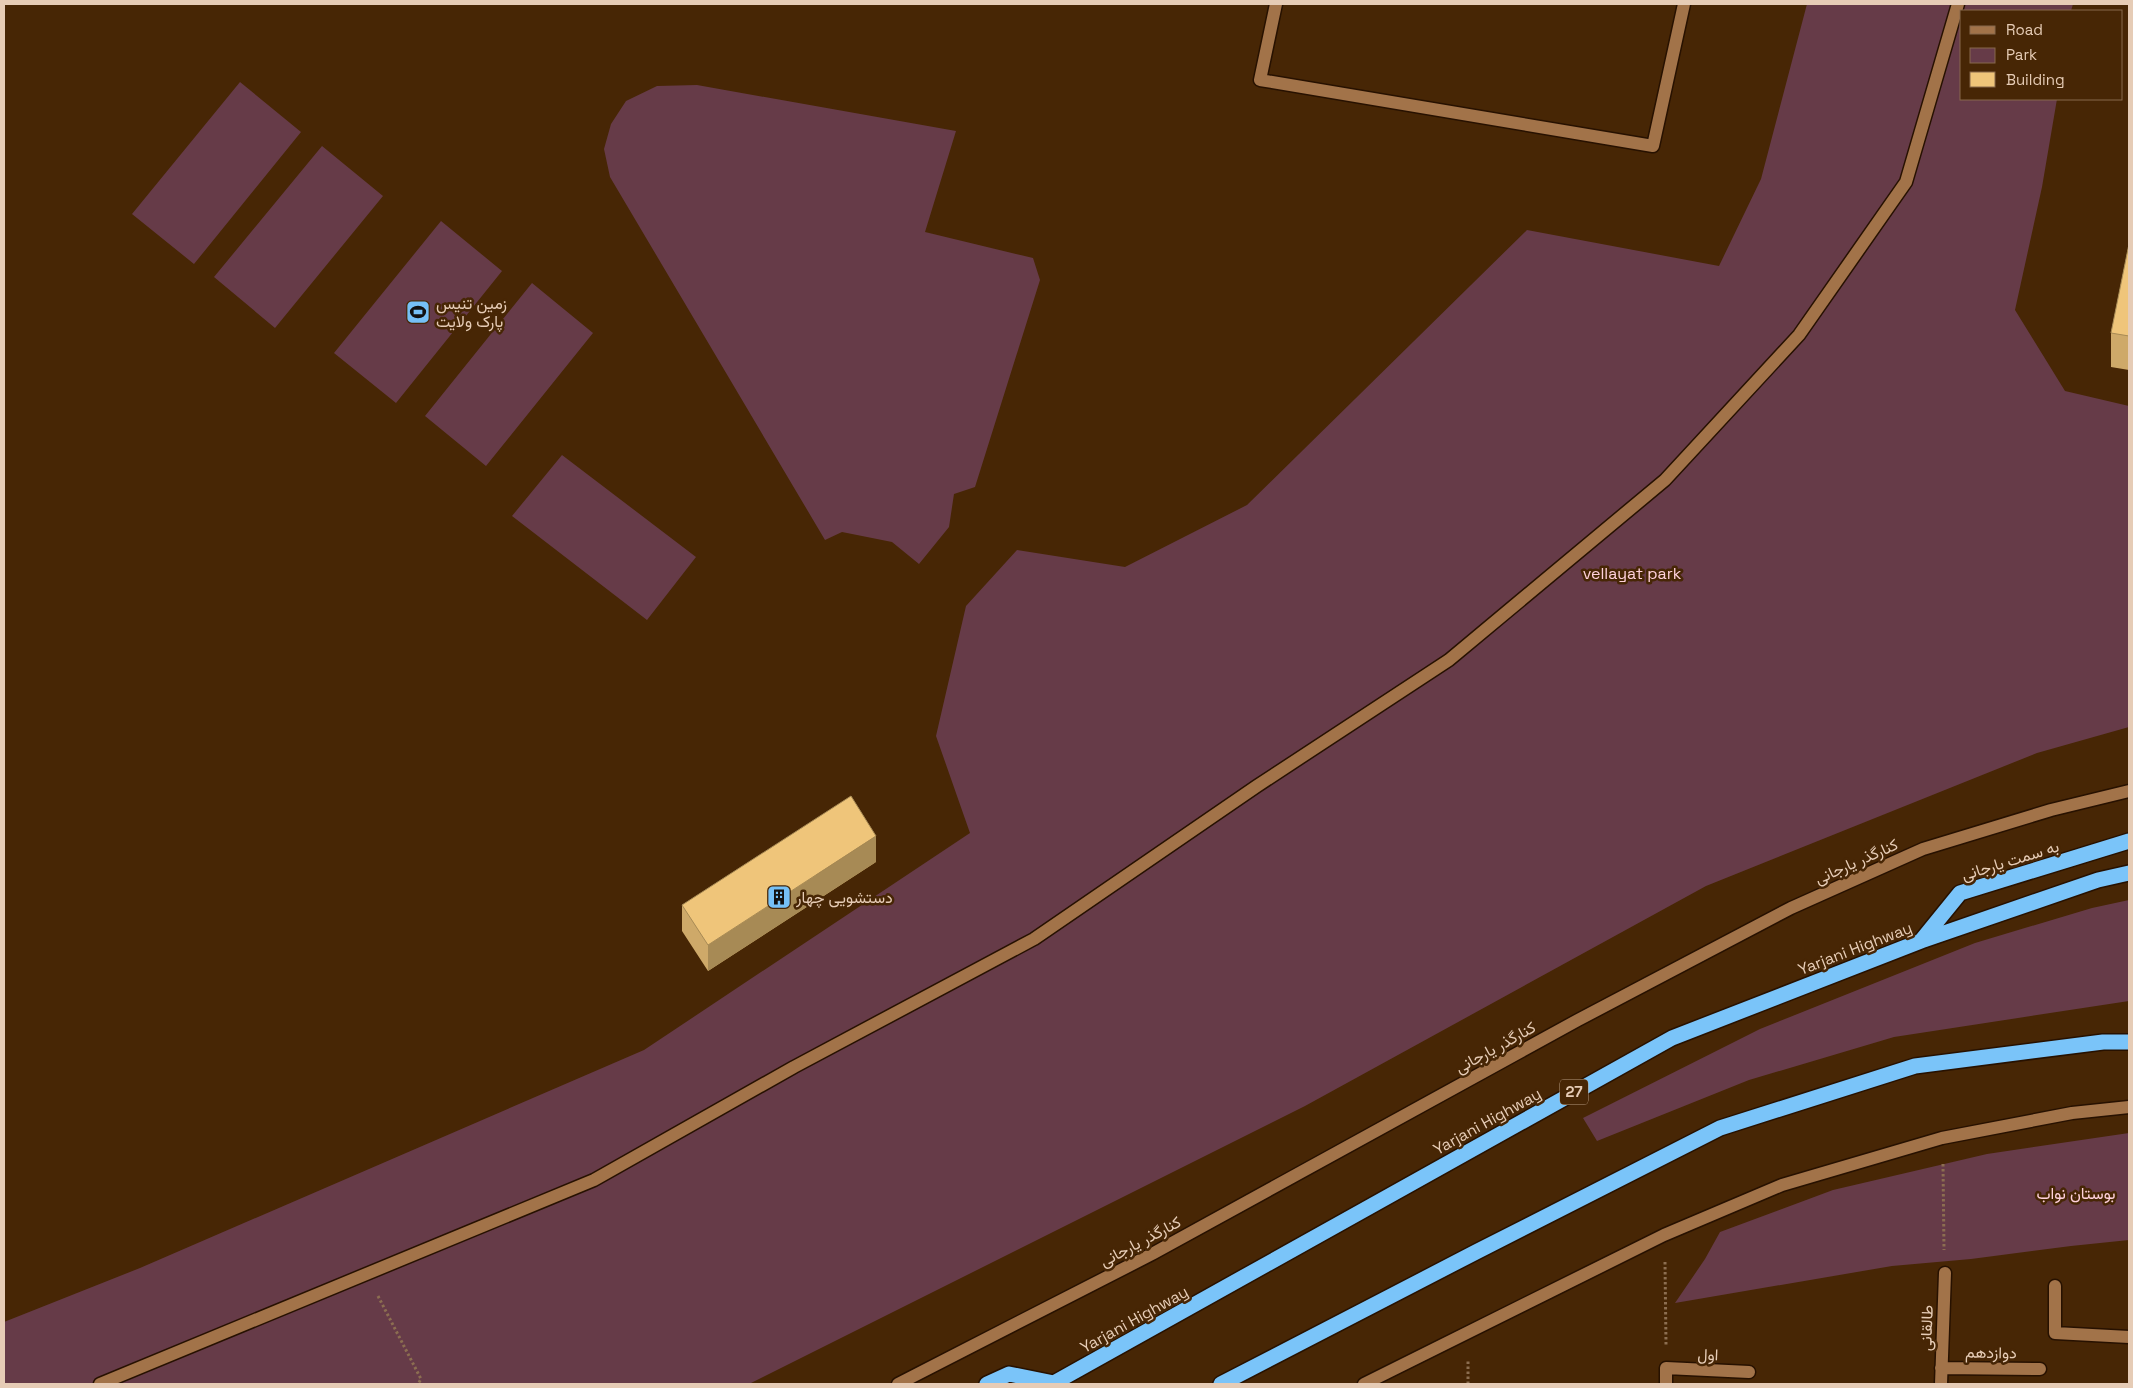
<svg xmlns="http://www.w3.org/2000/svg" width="2133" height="1388" font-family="'Space Grotesk',Vazirmatn,sans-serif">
<rect width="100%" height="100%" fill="#472605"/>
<path fill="#663b48" d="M1807,4h266l-2,7h-109v88h95l-15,88 -27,123 50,81 64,15v321l-92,26 -331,133 -401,220 -556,278h-745v-62l136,-54 504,-218 326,-217 -34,-97 30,-130 51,-56 108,17 122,-62 280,-275 192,36 42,-87z
M240,82l61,50 -107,132 -62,-50z
M697,85l259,46 -31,101 108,26 7,22 -65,207 -21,7 -5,33 -30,37 -27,-22 -50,-10 -17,8 -215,-363 -6,-28 7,-25 15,-23 31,-15z
M322,146l61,50 -108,132 -61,-51z
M441,221l61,50 -106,132 -62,-50z
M532,283l61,50 -107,133 -61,-50z
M562,455l134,102 -49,63 -135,-104z
M2129,900v101l-235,36 -145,43 -152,61 -14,-23 177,-89 215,-86 117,-35z
M2129,1133v107l-58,6 -100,13 -79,7 -217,37 30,-44 15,-27 113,-42 154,-36z"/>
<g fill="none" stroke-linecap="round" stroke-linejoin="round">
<g stroke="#271100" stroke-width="15">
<path id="lane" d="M1276,4l-16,76 393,66 31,-142
M100,1384l494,-204 200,-113 240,-128 223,-153 192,-126 216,-180 134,-145 107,-153 52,-178"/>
</g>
<g stroke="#271100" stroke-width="15">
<path id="street" d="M2055,1286v47l74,4
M1941,1368l99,1
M1666,1384v-16l83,4
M1941,1384l4,-111"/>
</g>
<g stroke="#271100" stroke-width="15">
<path id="secondary" d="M898,1384l254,-130 426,-234 213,-112 132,-59 128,-39 78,-19
M1364,1384l300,-149 118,-50 160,-47 130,-25 57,-6"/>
</g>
<g stroke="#271100" stroke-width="18">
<path id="highway" d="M1921,941l39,-48 169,-52
M987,1384l22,-10 45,9
M1052,1384l620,-346 249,-97 177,-61 31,-7
M1221,1384l255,-132 244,-124 195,-62 188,-24h26"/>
</g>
<path stroke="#8c6e51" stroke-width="3" stroke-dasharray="2.5 2.5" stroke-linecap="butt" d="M1943,1164l1,86
M1665,1262l1,83
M378,1296l43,83 -3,5
M1468,1384v-24"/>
<use href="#lane" stroke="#a27349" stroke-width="12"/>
<use href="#street" stroke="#a27349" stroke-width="12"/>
<use href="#secondary" stroke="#a27349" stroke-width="12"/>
<use href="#highway" stroke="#7ac4f9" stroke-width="15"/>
</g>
<path fill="#cea969" d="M2129,244v126l-18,-3v-34z
M876,862l-168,109 -26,-40v-26z"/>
<path fill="#a78a55" d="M876,836v26l-168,109v-26z"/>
<path fill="#efc57a" stroke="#a78a55" d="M2129,244v92l-18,-3z
M851,796l25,40 -168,109 -26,-40z"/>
<defs>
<g id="stadium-square" transform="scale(1.25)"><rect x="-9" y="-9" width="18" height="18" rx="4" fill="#75c0f6" stroke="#472605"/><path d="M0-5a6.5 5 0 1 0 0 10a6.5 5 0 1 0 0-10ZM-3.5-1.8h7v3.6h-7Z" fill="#111"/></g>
<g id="building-square" transform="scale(1.25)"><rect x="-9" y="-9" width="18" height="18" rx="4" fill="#75c0f6" stroke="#472605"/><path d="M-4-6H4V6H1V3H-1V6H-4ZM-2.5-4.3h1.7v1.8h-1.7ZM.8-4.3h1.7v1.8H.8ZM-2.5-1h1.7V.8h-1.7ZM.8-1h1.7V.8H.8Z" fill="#111"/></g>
</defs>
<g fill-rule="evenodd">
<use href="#stadium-square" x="418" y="312"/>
<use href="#building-square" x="779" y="897"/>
</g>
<g text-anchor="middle" stroke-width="5" stroke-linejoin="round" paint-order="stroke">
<rect fill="#472605" stroke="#b69a81" stroke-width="1" x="1560" y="1079.5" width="28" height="25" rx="4"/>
<g font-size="15" font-weight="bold" fill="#e6ccb6">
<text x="1574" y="1097">27</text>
</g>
<g font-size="16" fill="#e6ccb6" stroke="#472605" text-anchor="start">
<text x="436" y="309">زمین تنیس<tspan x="436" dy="18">پارک ولایت</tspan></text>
<text x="796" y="903">دستشویی چهار</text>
</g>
<g font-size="16" fill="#ffd1dc" stroke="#472605">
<text x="1632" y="579">vellayat park</text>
<text x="2076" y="1199">بوستان نواب</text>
</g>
<g font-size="16" fill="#e6ccb6" stroke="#472605">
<text transform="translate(2010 860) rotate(-17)" y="6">به سمت یارجانی</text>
<text transform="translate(1856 861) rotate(-24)" y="6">کنارگذر یارجانی</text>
<text transform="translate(1855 948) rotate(-21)" y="6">Yarjani Highway</text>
<text transform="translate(1495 1047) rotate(-29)" y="6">کنارگذر یارجانی</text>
<text transform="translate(1487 1121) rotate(-29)" y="6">Yarjani Highway</text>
<text transform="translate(1140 1241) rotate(-28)" y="6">کنارگذر یارجانی</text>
<text transform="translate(1134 1319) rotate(-29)" y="6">Yarjani Highway</text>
<text transform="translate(1926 1328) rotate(-88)" y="6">طالقانی</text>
<text transform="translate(1991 1352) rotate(1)" y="6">دوازدهم</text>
<text transform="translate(1708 1354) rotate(2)" y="6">اول</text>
</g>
</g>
<rect width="2133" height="1388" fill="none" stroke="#e6ccb6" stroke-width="10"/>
<rect x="1960" y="10" width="162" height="90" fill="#472605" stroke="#87684c"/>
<rect x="1970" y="26" width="25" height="8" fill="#a27349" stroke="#87684c"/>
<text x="2006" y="35" font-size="15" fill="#e6ccb6">Road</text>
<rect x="1970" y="48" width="25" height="15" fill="#663b48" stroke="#87684c"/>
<text x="2006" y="60" font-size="15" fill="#e6ccb6">Park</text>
<rect x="1970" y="72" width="25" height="15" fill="#efc57a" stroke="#87684c"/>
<text x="2006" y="85" font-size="15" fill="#e6ccb6">Building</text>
</svg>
